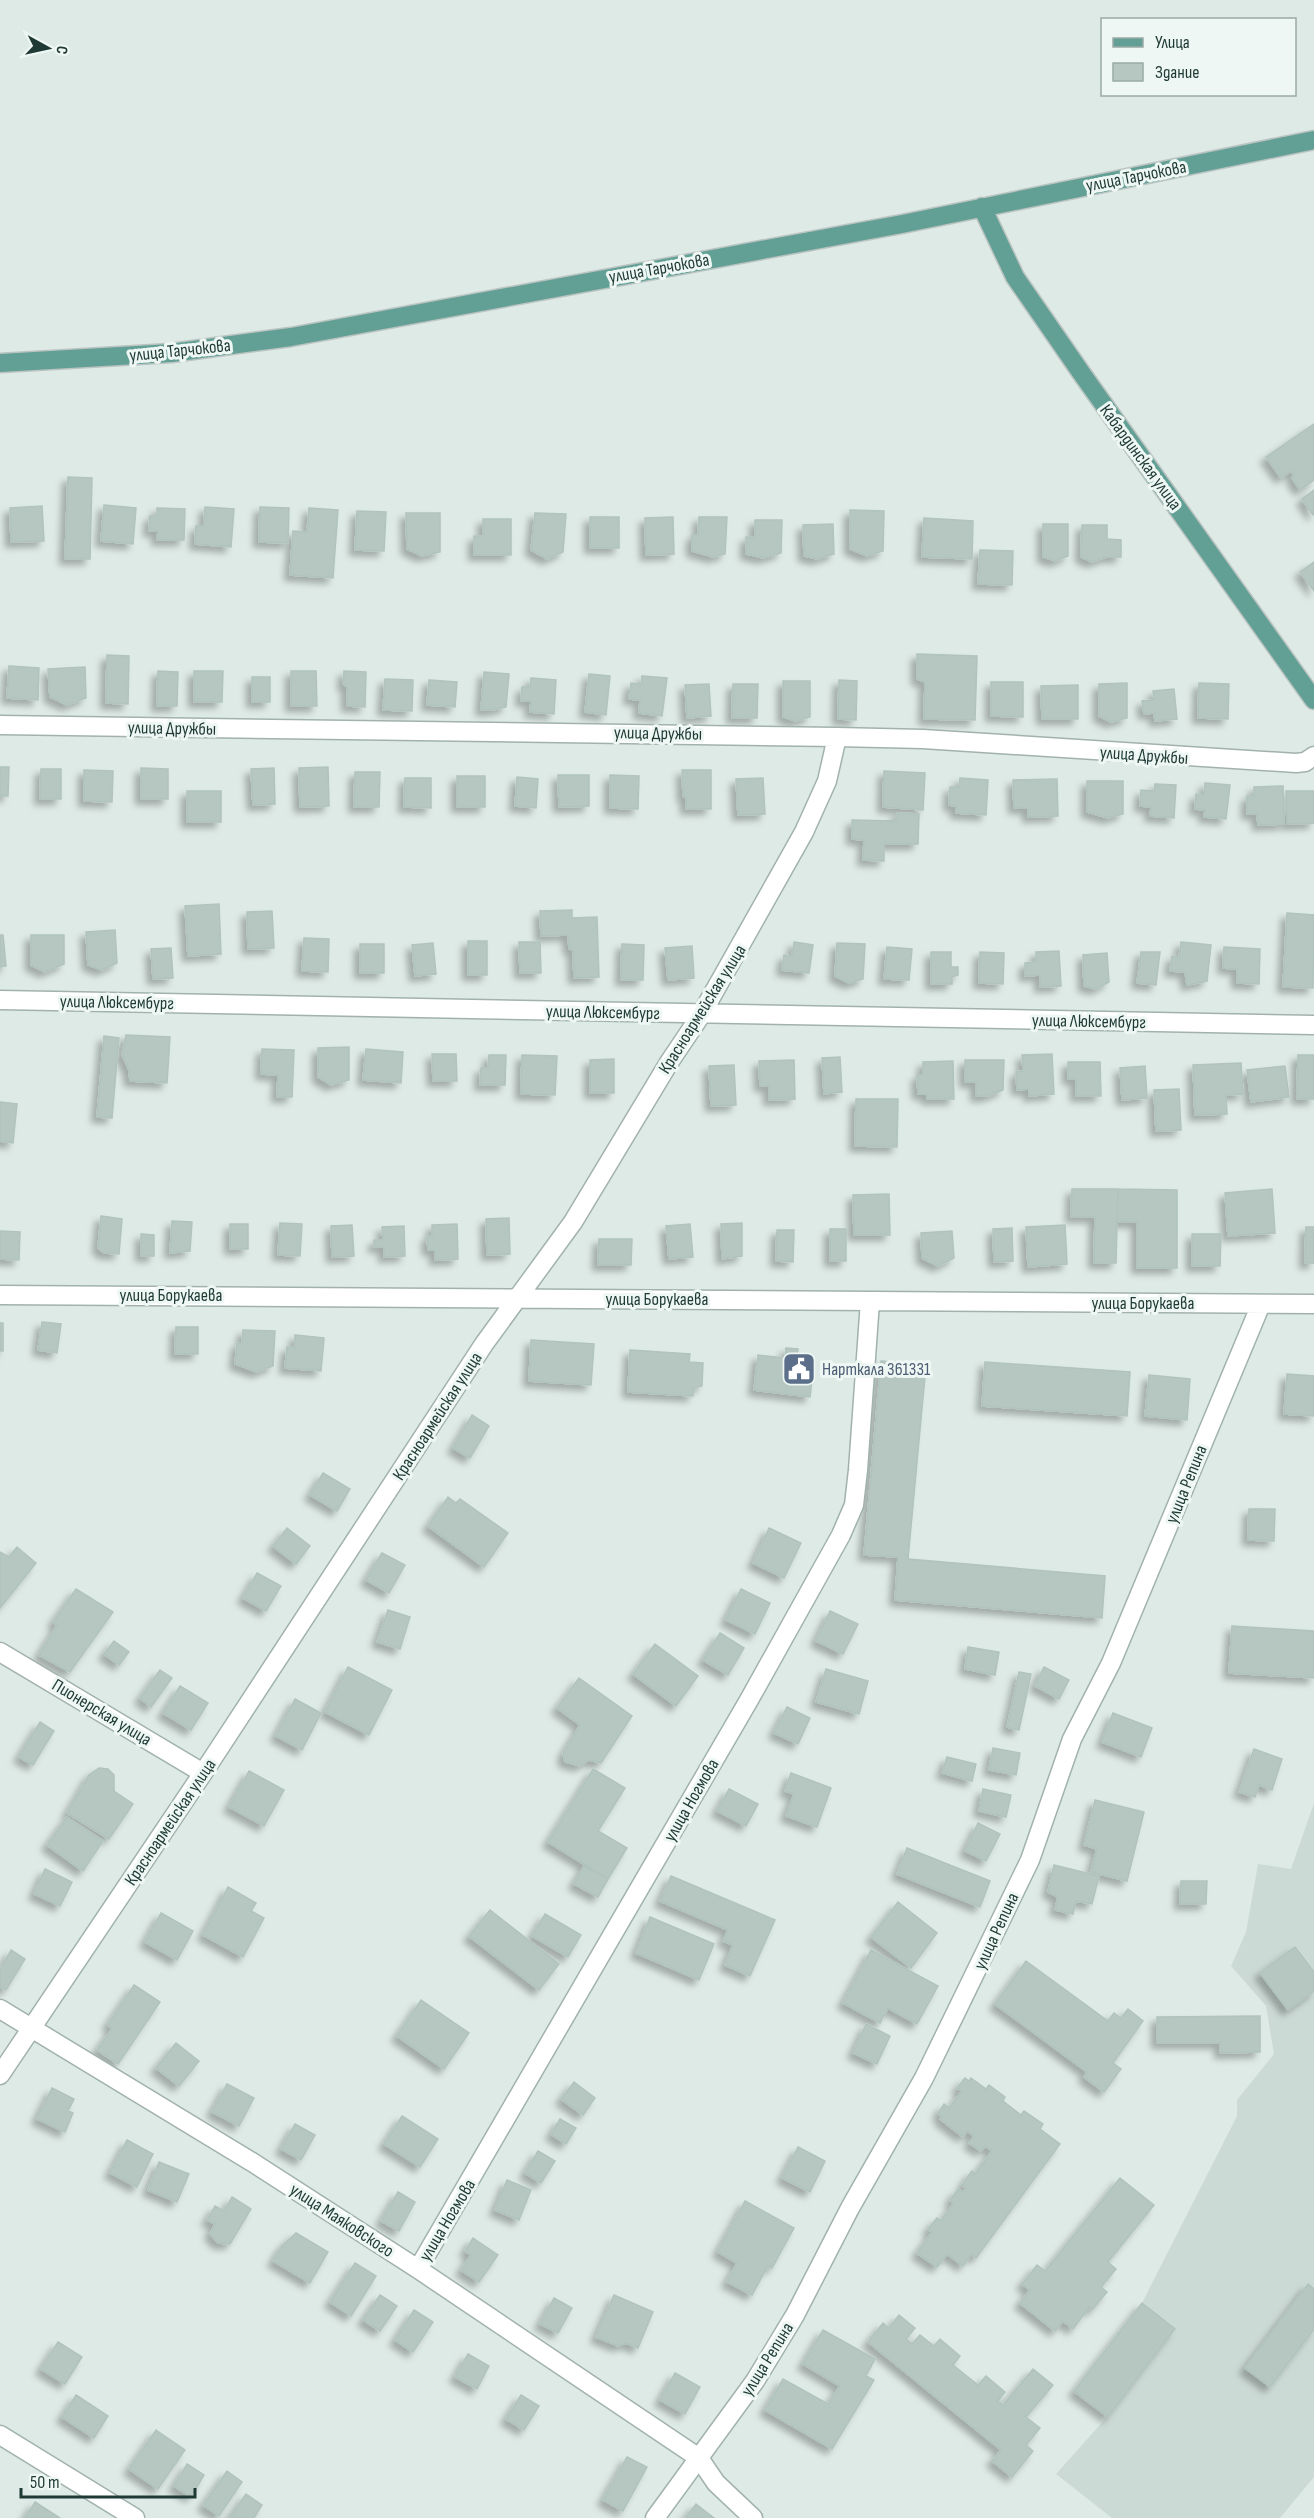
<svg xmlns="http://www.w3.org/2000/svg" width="1314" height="2518" font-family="'Sofia Sans Condensed',sans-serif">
<defs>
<filter id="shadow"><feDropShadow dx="-5.5" dy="5.5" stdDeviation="3" flood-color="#0004"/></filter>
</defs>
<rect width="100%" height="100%" fill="#deeae6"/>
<path fill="#ccdad5" d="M1314,1803v674l-34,41h-168l-56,-44 51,-57 -33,-26 68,-88 95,-187v-16l37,-46 -8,-48 -35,-40 15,-34 12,-68 33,5z"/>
<path fill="#b6c7c2" stroke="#b1c3bd" stroke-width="1.5" filter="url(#shadow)" d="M1314,424v56l-14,10 -8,-12 2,-3 -3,-4 -10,7 -15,-21z
M68,477l24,1 -2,81h-25z
M1314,490v25h-1l-11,-16z
M104,505l32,3 -3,36 -32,-3z
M42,506l2,35 -33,1 -1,-34z
M205,507l29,2 -3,38 -36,-3 1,-18h8z
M260,507l29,1 -1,35 -29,-1z
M157,508l28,1 -1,31h-27l1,-9h-9l1,-15h7z
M309,508l29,2 -5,68 -43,-3 3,-44 14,1z
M850,510l34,1 -1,40 -16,5 -17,-7z
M357,511l29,1 -2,39 -29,-1z
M406,513h34v39l-18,4 -15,-7z
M535,513l31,1 -3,38 -16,7 -16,-9z
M590,517h29v31h-29z
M673,517l1,37 -28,1 -1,-37z
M699,517h28l-2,37 -12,3 -21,-6v-16h6z
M924,518l49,3 -1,38 -50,-2z
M483,519h28v36h-37v-19h9z
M755,520h27l-1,33 -18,5 -17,-4v-17h9z
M833,524l1,30 -17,5 -13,-3 -1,-31z
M1043,524h25v32l-13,5 -12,-4z
M1082,525h25v14l14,1v17h-15l-14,5 -11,-5z
M980,550l33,1 -1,34 -34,-1z
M1314,562v29l-14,-19z
M917,654l60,2 -2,64 -51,-1 1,-37 -8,-3z
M107,655l22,1 -1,48 -22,-1z
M9,666l30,2 -1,32 -31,-2z
M85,667l1,31 -19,7 -17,-8 -2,-28z
M158,671l20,1 -1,34h-20z
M194,671h29l-1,31h-28z
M291,671h25l1,35h-26z
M344,671l22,1 -1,35 -18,-1v-19l-4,-3z
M484,672l25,2 -3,33 -13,3h-12z
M589,674l21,2 -4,39 -21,-3z
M642,676l25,2 -5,38 -23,-3 1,-13 -11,-1 2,-16 10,1z
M252,677h18v25h-18z
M531,678l25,2 -2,34 -24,-2 1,-11h-10l1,-14h8z
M385,679l28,1 -1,31 -29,-1z
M429,680l28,2 -2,25 -28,-2z
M839,680l18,1 -1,39 -18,-1z
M783,681h27v36l-15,4 -12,-4z
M991,682h32v35l-32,-1z
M1127,683v35l-16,4 -12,-6v-32z
M1199,683l30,1 -1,35 -30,-1z
M709,684l2,32 -24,2 -2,-33z
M733,684h25l-1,34h-25z
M1078,685v34h-36l-1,-33z
M1174,689l3,30 -22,2 -1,-8 -10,1 -2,-13 12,-1 -1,-9z
M0,767h9l-1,29h-8z
M328,767l1,39 -29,1 -1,-39z
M141,768l27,1v30h-27z
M274,768l1,36 -22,1 -2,-36z
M41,769h20v30h-21z
M84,770l29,1 -1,31 -28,-1z
M682,770h29v39h-25v-11l-3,-2z
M884,771l41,2 -2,37 -40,-3z
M355,772h25l-1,35h-25z
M558,775h31v31l-30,1z
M610,775l29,1 -1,33 -28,-1z
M457,776h28v31h-28z
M517,777l21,2 -2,29 -21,-2z
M405,778h26v30l-27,-1z
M763,778l2,36 -27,1 -2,-36z
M960,778l28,2 -2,35 -30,-2v-7l-7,-1 1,-18h9z
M1057,779l1,37 -30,1v-9h-14l-1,-28z
M1087,781h36v33l-15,4 -21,-6z
M1205,783l25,2 -4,34 -22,-2 1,-7 -10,-1 1,-15 8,1z
M1155,784l21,1 -2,33 -24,-2 1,-9 -11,-1 1,-16 13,1z
M1283,786l1,38 -26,1 -1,-11h-10v-18h7v-9z
M187,791h34v31h-34z
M1286,791h28v32l-27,1z
M897,813l22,1 -1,30h-34v17l-21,-1 1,-20 -12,-1v-19l45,1z
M219,904l2,50 -33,2 -3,-50z
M572,910v8l25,-1 2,60 -25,1 -1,-28 -4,-1 -1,-14 -27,1 -1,-25z
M272,911l2,37 -26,1 -1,-37z
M1287,913l27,2 -1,73 -30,-1z
M115,930l2,33 -15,7 -14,-5 -2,-33z
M0,935h3l3,31 -6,1z
M31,935h33v29l-19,8 -14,-7z
M304,938l25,1 -1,33 -26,-1z
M468,941h19v34h-19z
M519,942h21l1,31h-21z
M794,942l19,3 -4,28 -27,-3 2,-15 8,1z
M1181,942l30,3 -4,36 -20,4 -2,-13 -15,-1 2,-15 7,1z
M433,943l3,31 -21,2 -3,-31z
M837,943l28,1 -2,35 -14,4 -14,-7z
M360,944h24v29h-24z
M622,944l22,1 -1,35h-22z
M692,946l2,32 -26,2 -3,-32z
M887,947l25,2 -3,31 -25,-1z
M1224,947l36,2 -1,35 -22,-1v-14l-14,-1z
M171,948l2,30 -20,1 -2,-30z
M1059,951l2,35 -21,1v-12l-15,1v-13l11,-1v-10z
M931,952h20v15h7v8l-6,2v7h-21z
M980,952l24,1 -1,31 -24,-1z
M1141,952h19l-4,33 -19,-2z
M1107,953l2,29 -13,7 -12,-3 -1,-31z
M126,1035l44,2 -3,46 -37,-2 -1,-11 -7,-15z
M104,1036l15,2 -7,80 -15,-1z
M349,1047v33l-18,5 -13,-8v-29z
M262,1049l32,1 -2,47h-15l1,-22 -17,-1z
M366,1049l37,3 -2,31 -38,-3z
M432,1054h24l1,27h-24z
M1052,1054l2,40 -25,2v-7l-12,1 -1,-18 7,-1 -1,-16z
M489,1055h17l-1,30h-25l1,-17h7z
M522,1055l35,1 -2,39 -34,-1z
M1298,1055h16v44h-17z
M840,1057l2,35 -18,2 -2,-36z
M614,1059v34h-24v-33z
M794,1060l1,39 -26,1v-14h-9l-1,-25z
M965,1060h39l-1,30 -15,6h-12v-14h-11z
M953,1061l1,38h-27v-5h-9l-1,-19h6v-13z
M1068,1062h32l1,34h-25v-17h-8z
M1241,1063l2,31 -17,1 1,19 -32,1 -2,-50z
M734,1065l2,40 -25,1 -2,-40z
M1145,1066l2,32 -25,2 -2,-32z
M1285,1066l4,31 -38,5 -4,-32z
M1179,1089l2,41 -25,1 -2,-41z
M856,1099h42l-1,48 -42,-1z
M0,1102l17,2 -4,39 -13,-2z
M1072,1189h46l-2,74h-22l1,-46h-24z
M1118,1189l59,1v78h-40v-46h-20z
M1272,1189l3,44 -47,3 -3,-43z
M889,1194l1,41h-36l-1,-40z
M101,1216l21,3 -3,35 -15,-1 -6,-5z
M509,1218l1,36 -23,1 -1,-36z
M172,1221l20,1 -2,29 -20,2z
M280,1223l22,1 -2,32 -22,-1z
M742,1223v33l-20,3 -1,-35z
M230,1224h18v25h-18z
M457,1224l1,35 -23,1v-10h-7l-1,-14h5v-11z
M690,1224l3,33 -24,2 -3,-33z
M352,1225l2,31 -22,1 -1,-31z
M1065,1225l2,39 -39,3 -2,-40z
M404,1226l1,30 -21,1v-10h-10v-7h9l-1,-13z
M1306,1227h8v36h-9z
M1012,1228l1,33 -19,1 -1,-33z
M830,1229h16v32h-16z
M777,1230h17l-1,32 -17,-1z
M0,1231l20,1 -1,28 -19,-1z
M952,1231l2,27 -16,8 -16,-8 -1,-25z
M141,1234l13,1v21h-13z
M1192,1234h29l-1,32h-28z
M599,1239h33l-1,26h-33z
M42,1322l19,2 -4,29 -19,-3z
M0,1323h3v28h-3z
M176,1327h22v27h-23z
M243,1330l32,1 -2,35 -16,6 -22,-8 2,-21 5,1z
M295,1335l29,3 -3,33 -36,-3 2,-21h8z
M531,1340l63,4 -3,41 -62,-4z
M786,1348l12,1 -1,10 17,2 -4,36 -56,-7 4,-35 27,3z
M630,1350l60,4 -1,8 14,1 -1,23 -9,2v8l-65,-4z
M881,1361l45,4 -18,194 197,17 -3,42 -207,-18 3,-43 -34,-2z
M985,1362l145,10 -3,44 -145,-10z
M1287,1374l27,2v40l-30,-2z
M1149,1375l41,4 -3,41 -42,-4z
M472,1415l17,11 -19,32 -17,-10z
M323,1473l27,16 -13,22 -27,-16z
M448,1497l8,6 4,-4 48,34 -24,34 -56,-41z
M1249,1509h26l-1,32 -26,-1z
M287,1528l23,18 -14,18 -23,-18z
M769,1528l32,15 -17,35 -31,-15z
M17,1547l19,16 -36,45v-56l9,5z
M382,1553l23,12 -16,28 -23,-13z
M257,1573l24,13 -15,25 -23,-13z
M76,1589l37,23 -43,60 -31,-17 18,-30 -4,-3z
M741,1589l29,14 -15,31 -29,-14z
M388,1610l22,7 -10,32 -23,-7z
M830,1611l28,13 -15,30 -27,-13z
M1232,1626l82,5v47l-85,-5z
M720,1633l24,15 -16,27 -25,-15z
M114,1641l15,11 -10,13 -15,-11z
M655,1644l43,32 -22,30 -43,-32z
M968,1647l31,5 -4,23 -30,-6z
M348,1667l44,23 -23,45 -44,-23z
M1044,1667l25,13 -10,19 -24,-13z
M826,1669l42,12 -9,33 -43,-12z
M160,1670l12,8 -21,29 -11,-9z
M1019,1672l12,2 -12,56 -12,-3z
M579,1678l53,38 -31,47 -12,-3 -9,6 -15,-4 -2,-8 17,-29 -23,-17z
M180,1686l28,17 -17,27 -28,-17z
M295,1699l26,14 -19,37 -26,-14z
M787,1707l23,11 -12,26 -24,-11z
M1113,1713l39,15 -11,29 -39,-15z
M40,1722l14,9 -21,34 -14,-8z
M993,1748l27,5 -4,22 -27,-5z
M1254,1749l28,10 -10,31 -13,-5 -4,12 -16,-5z
M947,1757l29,7 -4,17 -30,-8z
M99,1768l9,1 6,6v16l19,13 -24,35 -42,-26 22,-38z
M593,1769l32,19 -27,43 29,17 -19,31 -60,-37z
M249,1771l35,19 -20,36 -35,-19z
M791,1773l40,15 -14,39 -31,-11 8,-22 -9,-3z
M729,1789l29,15 -12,22 -29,-15z
M983,1789l28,6 -5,22 -27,-6z
M1095,1800l49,12 -17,69 -36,-9 6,-23 -13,-4z
M67,1817l36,24 -20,30 -36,-26z
M978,1823l22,11 -14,27 -21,-10z
M907,1848l83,33 -10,26 -83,-33z
M1054,1865l45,11 -7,28 -16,-3 -3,13 -18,-4 3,-13 -10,-5z
M584,1866l24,13 -10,18 -24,-13z
M45,1869l27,13 -12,24 -26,-12z
M671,1876l104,44 -25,56 -25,-11 8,-20 -10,-4 5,-11 -68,-29z
M1181,1881h26l-1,23h-26z
M228,1887l28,16 -5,8 13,7 -21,39 -40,-22z
M898,1902l39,31 -26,35 -40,-31z
M490,1910l69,54 -20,26 -70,-54z
M161,1913l32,18 -16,29 -32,-18z
M545,1914l36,21 -13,22 -36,-21z
M650,1917l64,27 -15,36 -63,-27z
M1295,1947l19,25v19l-26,19 -28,-37z
M11,1950l14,9 -19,31 -6,-3v-17z
M871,1950l67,36 -21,38 -29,-16 -8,15 -37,-20z
M1026,1961l82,60 6,-8 7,5 7,-9 15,12 -30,42 8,6 -17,23 -20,-15 3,-5 -92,-68z
M134,1985l26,17 -42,62 -21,-14 15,-21 -4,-5z
M421,2000l48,33 -25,36 -47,-33z
M1260,2016v36l-40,1v-10h-63v-26z
M866,2024l24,12 -13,28 -24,-11z
M176,2043l23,18 -20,25 -23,-18z
M965,2078l4,3 2,-3 15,11 3,-4 16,12 -2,4 18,14 3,-4 19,13 -3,5 20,15 -84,114 -5,-4 -8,12 -16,-12 -10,13 -20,-14 15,-21 -4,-3 9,-11 4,3 13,-18 -4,-3 8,-11 4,3 4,-4 -4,-3 10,-14 3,3 17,-23 -7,-5 -4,5 -12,-8 5,-7 -7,-5 -4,6 -23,-18 2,-3 -4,-3 6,-9 5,4 13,-17 -5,-3z
M574,2082l21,16 -12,17 -22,-16z
M227,2084l27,14 -15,28 -27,-14z
M52,2088l22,11 -6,12 5,2 -8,19 -28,-13z
M402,2116l36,23 -18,28 -36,-23z
M560,2119l16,9 -10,16 -15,-10z
M295,2124l20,11 -14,25 -20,-11z
M127,2140l26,14 -16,33 -27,-14z
M798,2147l27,14 -15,31 -28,-14z
M538,2151l17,10 -14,22 -16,-10z
M159,2162l30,12 -12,28 -29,-12z
M1120,2178l34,27 -46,57 8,7 -15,18 6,5 -15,18 -3,-3 -16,22 -10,-8 -8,10 -35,-28 10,-13 -8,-6 15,-19 8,6z
M507,2180l24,10 -12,30 -24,-10z
M398,2192l17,10 -16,29 -18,-10z
M232,2197l19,12 -21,35 -12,-1 -8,-9 5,-10 -8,-4 8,-14 9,5z
M745,2201l49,27 -22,40 -4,-2 -16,29 -25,-13 10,-19 -19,-11z
M296,2233l32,19 -18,31 -37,-22 9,-15z
M473,2238l25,17 -19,27 -18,-12 10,-15 -6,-4z
M355,2263l21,13 -25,40 -21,-14z
M1308,2284l6,5v40l-44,58 -25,-19z
M380,2295l17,11 -17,25 -17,-11z
M614,2295l39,17 -15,36 -12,-5 -8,3 -22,-9z
M554,2298l18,10 -14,25 -18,-9z
M1142,2303l33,26 -67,88 -34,-26z
M414,2310l19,12 -20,30 -18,-12z
M899,2315l16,13 -9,11 6,5 8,-9 14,11 6,-7 20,17 -7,9 25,20 8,-9 19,16 -7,9 5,4 30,-36 20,16 -27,32 14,11 -14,17 7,6 -21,26 -20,-16 9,-11 -133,-108 15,-19 6,5z
M823,2330l52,29 -9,17 8,4 -42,69 -67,-39 18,-31 45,25 12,-18 -37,-22z
M58,2342l24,15 -17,27 -24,-15z
M468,2354l21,12 -12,23 -22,-12z
M675,2373l25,14 -15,27 -25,-14z
M76,2395l32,21 -14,22 -32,-21z
M521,2395l18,11 -15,24 -18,-11z
M156,2430l29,20 -27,39 -29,-20z
M627,2457l20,10 -24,44 -20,-11z
M187,2464l17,11 -13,22 -17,-11z
M227,2471l15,11 -23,34 -16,-11z
M246,2494l16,11 -8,13h-25z
M35,2502l25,16h-35z
M696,2504l18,14h-29z"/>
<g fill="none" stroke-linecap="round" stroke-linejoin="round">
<g stroke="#a1b2ad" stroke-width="21">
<path id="minor" d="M0,725l837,12 86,2 373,24 9,-1 9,-6
M0,1000l1314,25
M0,1295l1314,9
M0,1652l203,121
M0,2009l252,153 166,107 281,189 17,25 37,35
M0,2075l203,-302 281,-429 89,-122 97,-161 31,-46 103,-183 23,-51 10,-44
M418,2269l331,-569 92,-165 13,-30 4,-35 12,-169
M0,2435l135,83
M655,2518l100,-137 40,-66 55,-107 74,-130 106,-218 42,-121 39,-76 150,-359"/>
</g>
<g stroke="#bcc4c2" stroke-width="21">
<path id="major" d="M982,207l33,70 67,97 232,326
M0,363l171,-10 120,-16 611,-113 412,-84"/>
</g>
<use href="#minor" stroke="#fff" stroke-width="18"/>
<use href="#major" stroke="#62a096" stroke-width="18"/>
</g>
<defs>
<g id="civic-square" transform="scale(1.725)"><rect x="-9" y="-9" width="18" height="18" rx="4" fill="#5c6f8a" stroke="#eef7f3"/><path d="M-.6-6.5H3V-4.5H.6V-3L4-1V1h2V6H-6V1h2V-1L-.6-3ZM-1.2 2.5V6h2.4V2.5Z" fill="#fff"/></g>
</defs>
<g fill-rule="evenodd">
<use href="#civic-square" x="799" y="1369"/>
</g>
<g text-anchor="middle" stroke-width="6" stroke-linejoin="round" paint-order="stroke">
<g font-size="18" fill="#1f3a35" stroke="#eef7f3">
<text transform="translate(1136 176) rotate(-11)" y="6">улица Тарчокова</text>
<text transform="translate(659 268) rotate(-10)" y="6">улица Тарчокова</text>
<text transform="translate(180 350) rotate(-6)" y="6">улица Тарчокова</text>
<text transform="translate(1141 457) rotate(54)" y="6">Кабардинская улица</text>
<text transform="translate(172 728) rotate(1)" y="6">улица Дружбы</text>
<text transform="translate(658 733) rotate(1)" y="6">улица Дружбы</text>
<text transform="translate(1144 755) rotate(4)" y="6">улица Дружбы</text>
<text transform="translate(117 1002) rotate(1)" y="6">улица Люксембург</text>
<text transform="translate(702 1009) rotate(-58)" y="6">Красноармейская улица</text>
<text transform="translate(603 1012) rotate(1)" y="6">улица Люксембург</text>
<text transform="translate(1089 1021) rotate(1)" y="6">улица Люксембург</text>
<text x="171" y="1301">улица Борукаева</text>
<text x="657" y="1305">улица Борукаева</text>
<text x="1143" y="1309">улица Борукаева</text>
<text transform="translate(437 1416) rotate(-57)" y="6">Красноармейская улица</text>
<text transform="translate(1186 1484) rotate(-68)" y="6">улица Репина</text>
<text transform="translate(102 1712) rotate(31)" y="6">Пионерская улица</text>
<text transform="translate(691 1800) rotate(-60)" y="6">улица Ногмова</text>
<text transform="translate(170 1822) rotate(-56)" y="6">Красноармейская улица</text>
<text transform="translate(996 1931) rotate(-65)" y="6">улица Репина</text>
<text transform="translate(342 2220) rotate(33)" y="6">улица Маяковского</text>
<text transform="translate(447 2220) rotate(-59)" y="6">улица Ногмова</text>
<text transform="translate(767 2359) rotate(-58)" y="6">улица Репина</text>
</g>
<g font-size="18" fill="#4e5e75" stroke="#eef7f3" text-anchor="start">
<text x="822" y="1375">Нарткала 361331</text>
</g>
</g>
<rect x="1101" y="18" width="195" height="78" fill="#eef7f3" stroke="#9baba7" stroke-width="1.5"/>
<rect x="1113" y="38" width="30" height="9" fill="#62a096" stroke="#9baba7" stroke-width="1.5"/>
<text x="1155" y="48" font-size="18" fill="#1f3a35">Улица</text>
<rect x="1113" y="63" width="30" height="18" fill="#b6c7c2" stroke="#9baba7" stroke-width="1.5"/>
<text x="1155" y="78" font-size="18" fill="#1f3a35">Здание</text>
<g transform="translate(48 48) rotate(98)" stroke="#eef7f3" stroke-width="4.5" paint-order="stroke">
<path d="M0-4.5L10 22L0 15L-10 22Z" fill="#1f3a35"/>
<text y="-9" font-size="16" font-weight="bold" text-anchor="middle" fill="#1f3a35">С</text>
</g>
<path d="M21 2488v9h174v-9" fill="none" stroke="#1f3a35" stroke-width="3"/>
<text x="30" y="2488" font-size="18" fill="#1f3a35" stroke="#eef7f3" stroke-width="4.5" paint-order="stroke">50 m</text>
</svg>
